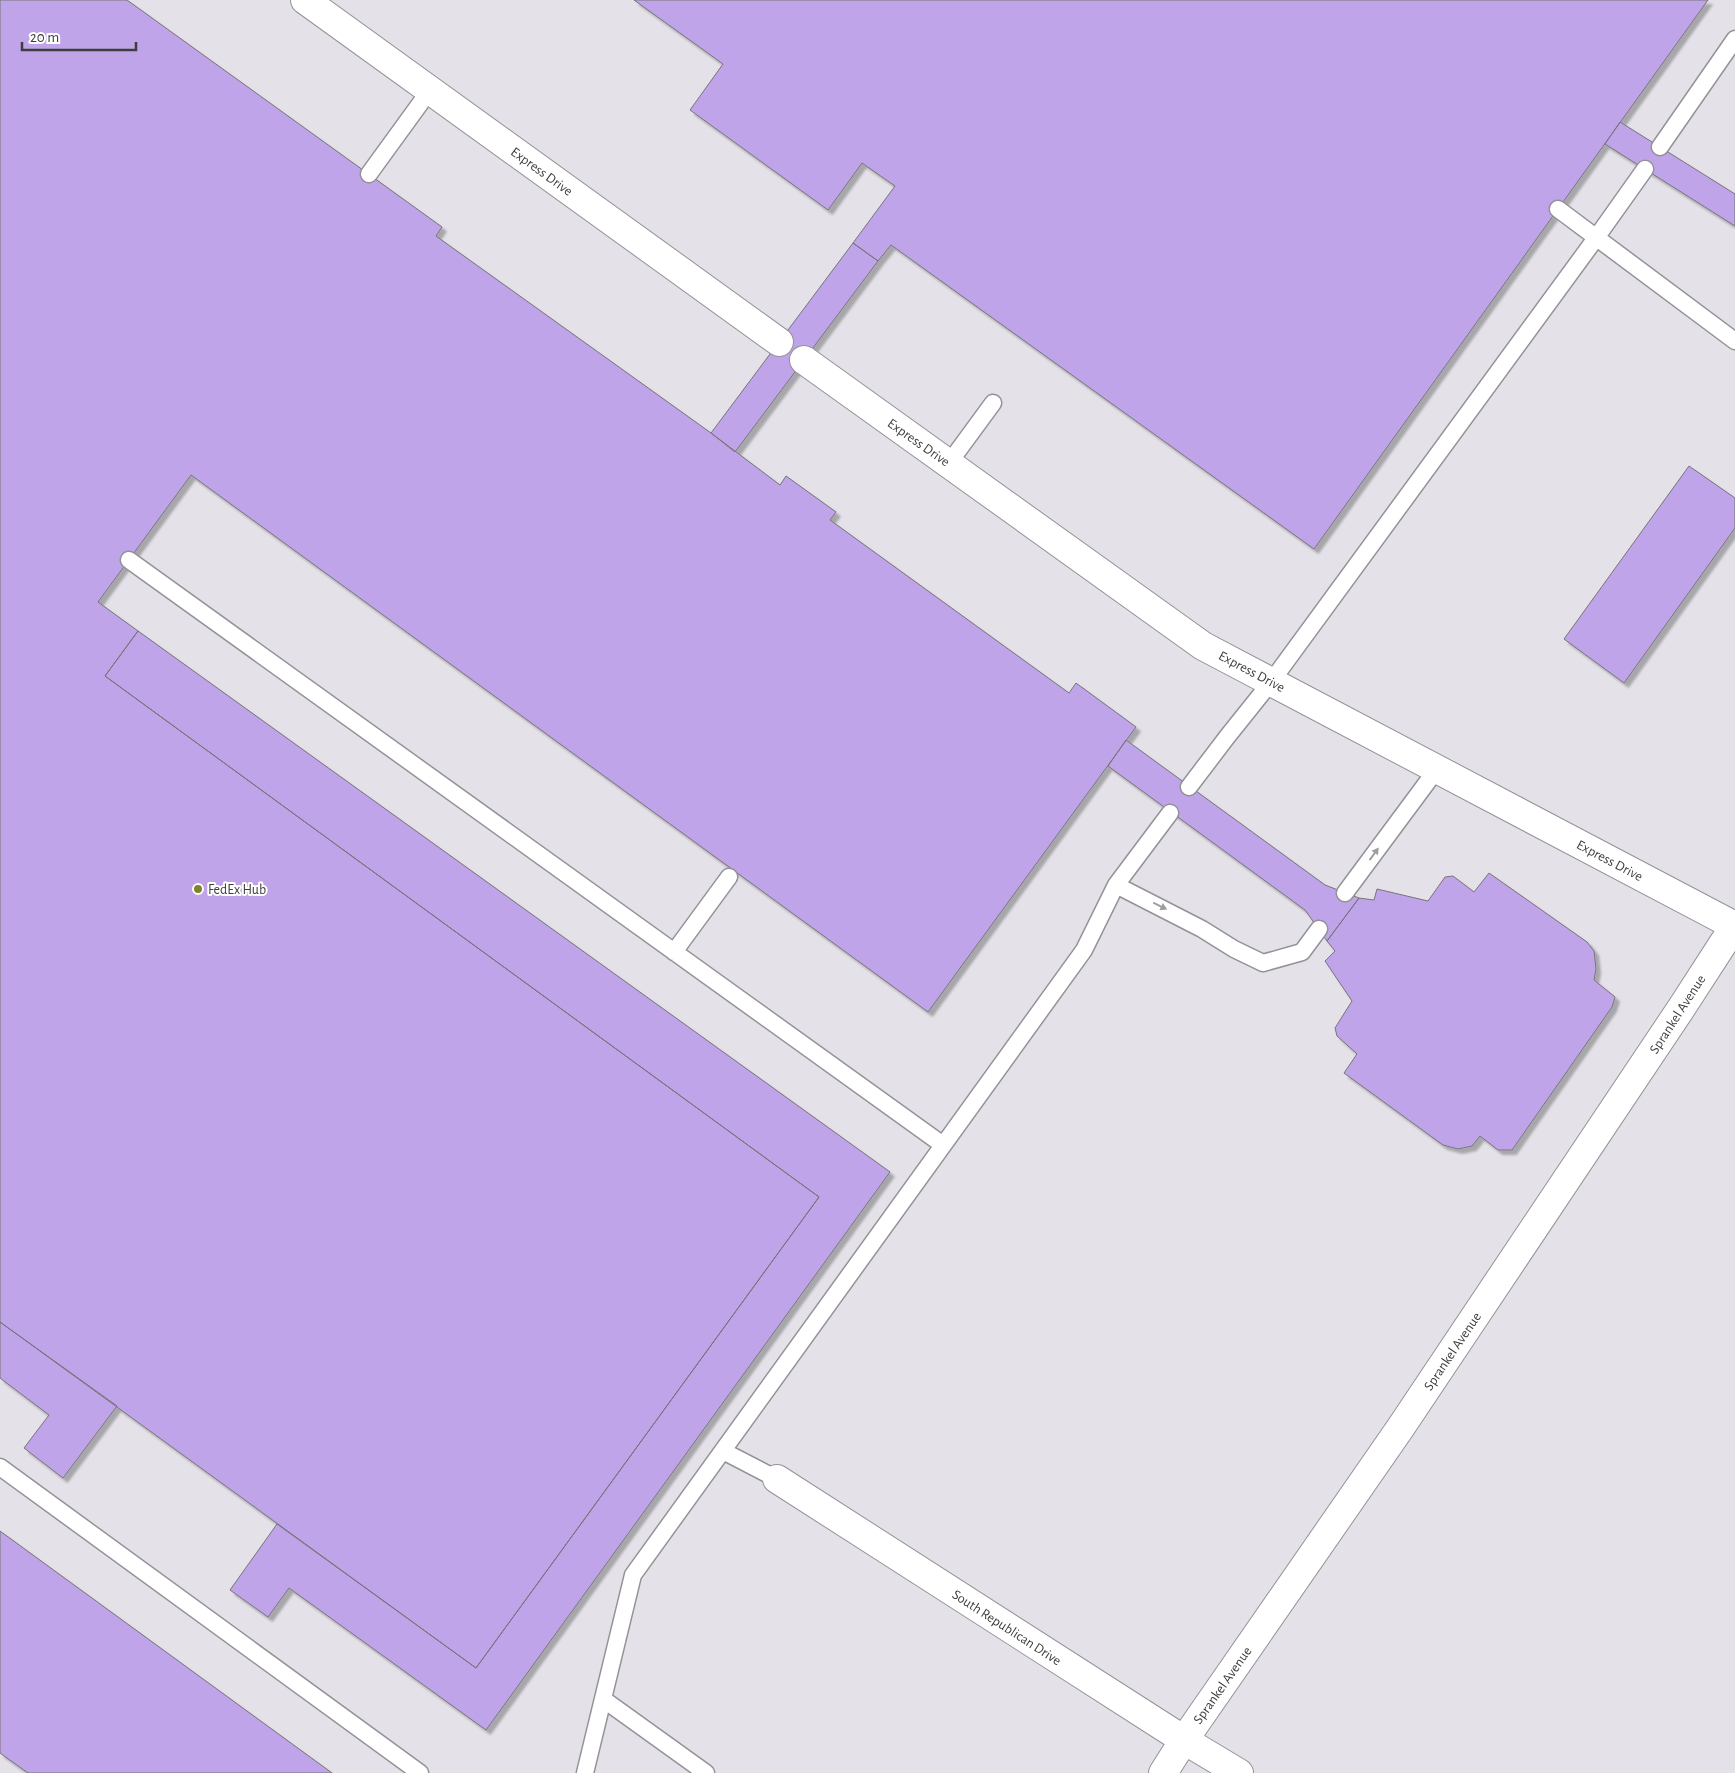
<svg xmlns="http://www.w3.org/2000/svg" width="1735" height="1773" font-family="'Alegreya Sans',sans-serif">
<defs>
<filter id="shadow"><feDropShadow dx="4.5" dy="4.5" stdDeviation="1" flood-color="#0004"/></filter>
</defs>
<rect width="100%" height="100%" fill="#e4e2e8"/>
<path fill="#c0a4e9" stroke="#767479" filter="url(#shadow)" d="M0,0h127l315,227 -6,9 275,197 69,52 6,-9 50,36 -6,8 239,173 7,-10 60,44 -208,285 -737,-537 -93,127 40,29 -33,45 714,521 -343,471 -476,-346z
M634,0h1074l-394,549 -423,-304 -13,16 -25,-18 42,-57 -33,-23 -34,47 -138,-100 33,-46z
M1620,122l115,72v32l-130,-82z
M853,243l25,18 -143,191 -24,-19z
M1689,466l46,32v30l-111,155 -60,-44z
M138,631l752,541 -404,558 -197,-142 -21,29 -38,-27 47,-66 199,144 343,-471 -714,-521z
M1126,740l199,145 34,13 -32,43 -22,-31 -197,-144z
M1489,873l98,69 7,9 2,18 -2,11 21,17 -3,10 -100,143h-14l-18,-14 -8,10 -14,3 -15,-4 -99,-72 13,-19 -20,-18 -2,-8 17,-27 -27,-40 10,-10 -8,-10 32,-43 15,2 3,-11 51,12 17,-24 8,-1 21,16z
M0,1322l117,84 -54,72 -39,-30 25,-33 -49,-37z
M0,1531l332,242h-304l-28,-20z"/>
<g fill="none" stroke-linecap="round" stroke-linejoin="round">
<g stroke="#949298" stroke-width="19">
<path id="lane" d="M1660,147l75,-108
M369,174l61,-84
M1558,209l177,132
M949,463l44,-60
M129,560l814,585
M1189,787l38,-50 44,-55 325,-444 49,-69
M1116,885l86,44 32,20 29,14 39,-11 17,-23
M1345,893l92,-124
M674,952l55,-75
M723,1451l54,28
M0,1467l420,306
M603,1699l103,74
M585,1773l48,-198 451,-625 32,-65 54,-72"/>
</g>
<g stroke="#949298" stroke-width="30">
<path id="street" d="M305,0l474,342
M804,360l399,286 532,280
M777,1479l407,261 55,33
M1163,1773l21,-33 217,-313 281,-420 53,-82"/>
</g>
<use href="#lane" stroke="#fff" stroke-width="16"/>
<use href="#street" stroke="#fff" stroke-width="28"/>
</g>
<defs><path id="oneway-solid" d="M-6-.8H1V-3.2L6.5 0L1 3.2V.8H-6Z" transform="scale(1.25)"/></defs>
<g fill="#9e9e9e">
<use href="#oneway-solid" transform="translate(1374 854) rotate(-54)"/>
<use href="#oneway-solid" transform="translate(1160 906) rotate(26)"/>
</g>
<circle fill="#82822b" stroke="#fff" stroke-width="2" cx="198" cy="889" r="5"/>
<g text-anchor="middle" stroke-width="4" stroke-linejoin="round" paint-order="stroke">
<g font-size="14" fill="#3d3c3e" stroke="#fff">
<text transform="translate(542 171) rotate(36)" y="5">Express Drive</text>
<text transform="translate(919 442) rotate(35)" y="5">Express Drive</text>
<text transform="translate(1252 671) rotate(28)" y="5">Express Drive</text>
<text transform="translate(1610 860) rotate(28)" y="5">Express Drive</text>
<text transform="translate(1677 1014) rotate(-57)" y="5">Sprankel Avenue</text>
<text transform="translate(1452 1351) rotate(-56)" y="5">Sprankel Avenue</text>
<text transform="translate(1007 1627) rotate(33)" y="5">South Republican Drive</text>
<text transform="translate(1222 1685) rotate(-55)" y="5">Sprankel Avenue</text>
</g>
<g font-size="14" fill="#3d3c3e" stroke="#fff" text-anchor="start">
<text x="208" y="894">FedEx Hub</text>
</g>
</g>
<path d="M22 42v8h114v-8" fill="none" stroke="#3d3c3e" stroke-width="2.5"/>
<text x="30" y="42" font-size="15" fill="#3d3c3e" stroke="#ffffff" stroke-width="4" paint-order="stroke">20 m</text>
</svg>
